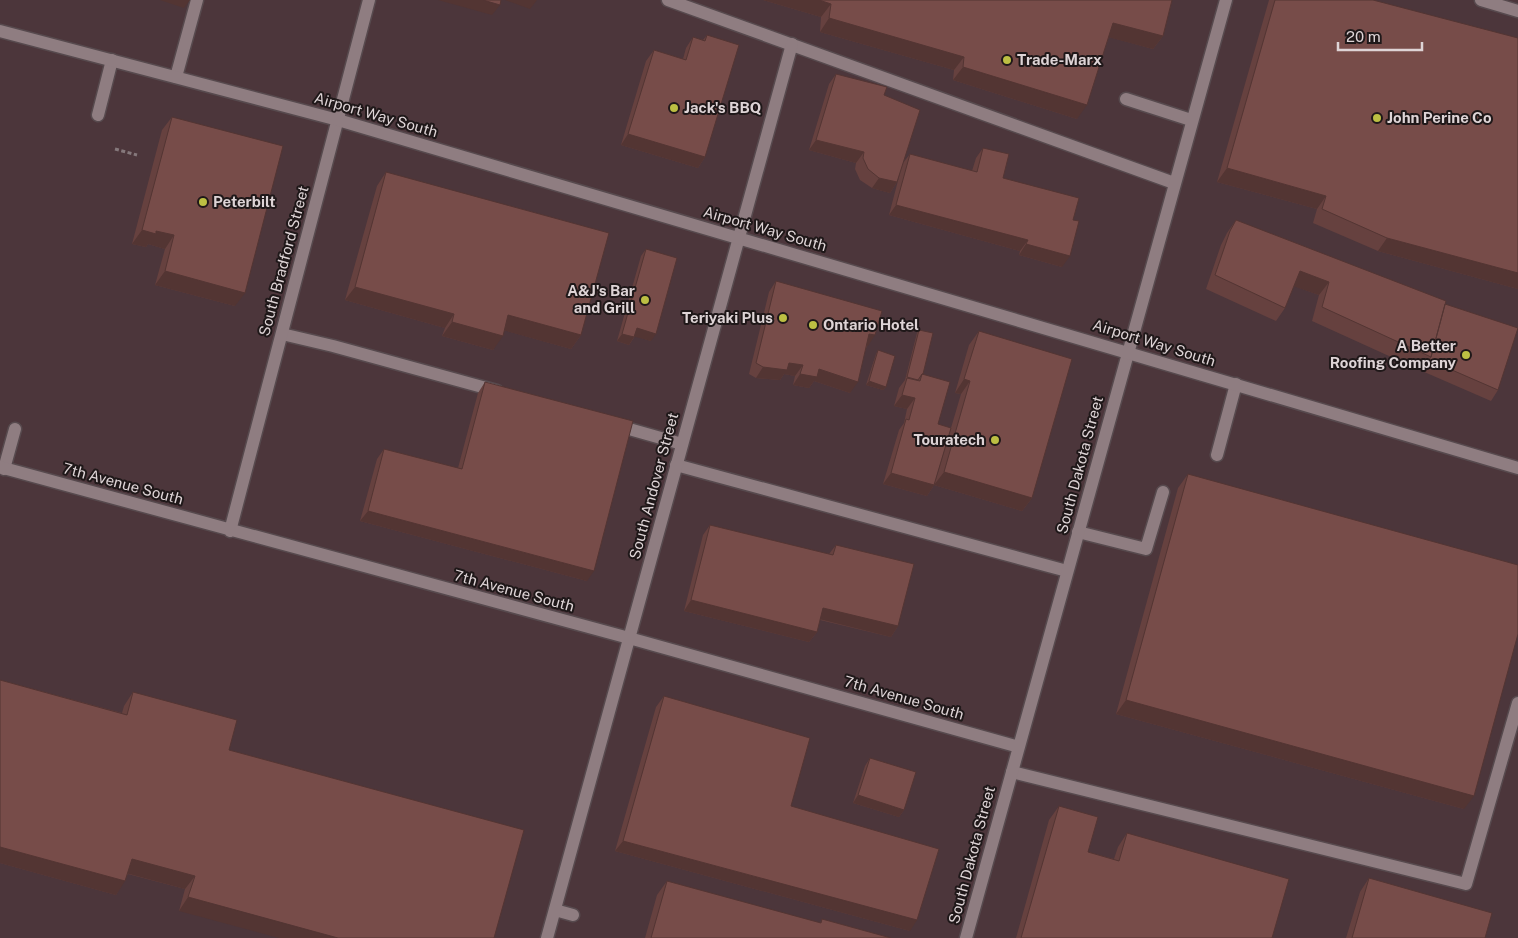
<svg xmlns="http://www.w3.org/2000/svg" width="1518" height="938" font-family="'Public Sans',sans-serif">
<rect width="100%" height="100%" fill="#3d2d31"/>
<path fill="#4c363b" d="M0,0h1518v938h-1518z"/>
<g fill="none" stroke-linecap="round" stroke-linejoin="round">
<g stroke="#574a4e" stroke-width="15">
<path id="service" d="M668,0l506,183
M176,77l21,-77
M1126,99l65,21
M98,115l14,-55
M282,334l51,12 164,45
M615,425l67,19
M1217,455l19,-71
M676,465l391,106
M4,469l11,-40
M1078,532l68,17 17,-57
M1012,772l454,112 52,-181
M555,910l18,5"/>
</g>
<g stroke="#574a4e" stroke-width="15">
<path id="minor" d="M1481,0l37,11
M0,467l629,171 390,109
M230,531l139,-531
M547,938l245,-894
M966,938l260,-938"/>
</g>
<g stroke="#574a4e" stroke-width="15">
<path id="secondary" d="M0,31l338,89 1180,348"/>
</g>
<path stroke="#85787b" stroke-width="3" stroke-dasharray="4 2.5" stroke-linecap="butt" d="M115,149l22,6"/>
<use href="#service" stroke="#8f7d81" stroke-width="12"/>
<use href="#minor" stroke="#8f7d81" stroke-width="12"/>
<use href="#secondary" stroke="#8f7d81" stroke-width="12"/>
</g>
<path fill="#66413f" d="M763,0h409l-9,36 -10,13 -44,-12 -32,82 -124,-39 1,-10 -134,-38 1,-15z
M1269,0h104l145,289 -140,-38 -65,-28 4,-14 -100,-27z
M707,35l-2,122 -7,11 -77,-23 25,-84 8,-11 29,9 3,-11 7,-11 10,3z
M836,74l48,21 19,68 7,-9 62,17 4,-13 7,-10 20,30 70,42 -11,47 -43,-12 1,-4 -131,-36 11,-42 -3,9 -7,11 -18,-5 -12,-8 -5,-11 1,-6 -47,-13 20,-66z
M172,117l63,189 -80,-21 10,-36 -17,-5 -2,3 -14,-3 30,-114z
M386,172l195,163 -10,14 -67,-19 -11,20 -51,-14 3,-8 -100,-28 32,-114z
M1236,220l209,84 53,86 -7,11 -69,-30 -110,-50 7,-26 -25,-9 -9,22 -9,13 -70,-32 15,-44 6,-12z
M646,249l5,92 -16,-5 -6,9 -12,-4 24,-85z
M776,281l92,65h-1l-17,47 -36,-12 -5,7 -16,-3 2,-9 -11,-2 -4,6 -24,-2 -7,-4 20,-82z
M919,330l4,44 15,50 -2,55 25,-85 -6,-1 14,-48 10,-14 53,167 -10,13 -88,-26 -7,11 -44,-12 16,-54 5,-7 3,-14 -13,-3 5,-18 6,-8 12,-47z
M878,350l8,37 -3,3 -17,-5 10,-31z
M485,382l102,199 -227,-60 17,-62 7,-10 74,19 20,-75z
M1188,474l276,335 -348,-95 62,-226z
M710,525l119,29 7,-9 62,81 -7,11 -71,-17 -3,12 -8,10 -125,-31 19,-76z
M0,680l122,33 2,-7 9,-14 96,58 295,80 -345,81 6,-22 -57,-15 -12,21 -116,-32z
M664,696l127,110 119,125 -295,-80 41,-144z
M870,758l34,52 -5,7 -46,-14 12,-37z
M1059,806l29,46 26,7 4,-12 9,-14 145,105h-256l33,-118z
M1369,878l116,60h-139l14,-46z
M667,881l153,42 2,-4 69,19h-246l12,-43z"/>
<path fill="#533533" d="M160,0h30l-6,8z
M438,0h45l17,5 -8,10z
M505,0h32l-7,9z
M763,0h56l12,4 -10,13z
M829,18l135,39 -10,13 -134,-38z
M1113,23l50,13 -10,13 -49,-13z
M963,67l124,38 -10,14 -124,-39z
M628,134l77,23 -7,11 -77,-23z
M816,140l48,12 -8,11 -47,-13z
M1227,168l99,28 -9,13 -100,-27z
M879,178l18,4 -7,11 -18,-5z
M896,205l132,35 -8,11 -131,-36z
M142,230l14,1 18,4 -9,14 -17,-5 -2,3 -14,-3z
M1387,238l131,35v16l-140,-38z
M1026,244l44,12 -8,11 -43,-12z
M165,271l80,22 -10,13 -80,-21z
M1300,271l29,11 -10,13 -29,-10z
M355,287l99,27 -9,14 -100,-28z
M508,315l73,20 -10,14 -72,-20z
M452,322l51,14 -10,14 -51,-14z
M637,328l19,6 -5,7 -19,-5z
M622,334l12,3 -5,8 -12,-4z
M869,334l6,1 -7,11 -6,-2z
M789,363l14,2 -8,11 -11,-2 -4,6 -24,-2 7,-11z
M819,369l39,13 -8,11 -36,-12 -5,7 -16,-3 7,-11z
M964,379l6,2 -9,13 -6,-1z
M869,381l17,6 -3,3 -17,-5z
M902,395l13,3 -8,11 -13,-3z
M944,472l88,26 -10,13 -88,-26z
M891,473l43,12 -7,11 -44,-12z
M368,511l226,60 -7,10 -227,-60z
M691,600l126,32 -8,10 -125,-31z
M823,608l75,18 -7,11 -76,-19z
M1126,700l348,96 -10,13 -348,-95z
M858,795l46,15 -5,7 -46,-14z
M623,841l294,79 -7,11 -295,-80z
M0,847l125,34 -9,14 -116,-32z
M132,859l63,17 -10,13 -63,-17z
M188,897l150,41h-59l-100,-27z"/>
<path fill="#774c49" stroke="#533533" d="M483,0h18l-1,5z
M819,0h353l-9,36 -50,-13 -26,82 -124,-38 1,-10 -135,-39 2,-14z
M1275,0h98l145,38v235l-131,-35 -65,-29 4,-13 -99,-28z
M707,35l32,10 -34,112 -77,-23 26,-84 32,10 7,-23 12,4z
M836,74l51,13 -3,8 36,15 -23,72 -18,-4 -11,-9 -5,-11 1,-6 -48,-12z
M172,117l111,29 -38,147 -80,-22 9,-36 -18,-4v3l-14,-4z
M983,148l26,6 -6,24 76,20 -6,22 6,1 -9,35 -44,-12 2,-4 -132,-35 14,-51 67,18z
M386,172l223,61 -28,102 -73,-20 -5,21 -51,-14 2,-8 -99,-27z
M1236,220l210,81 -15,56 -109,-50 7,-25 -29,-11 -15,37 -70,-33 15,-44z
M646,249l31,9 -21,76 -19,-6 -3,9 -12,-3z
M776,281l106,30 -7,24 -6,-1 -11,48 -39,-13 -2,8 -17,-3 3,-9 -14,-2 -2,7 -24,-3 -7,-4z
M1445,304l73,24 -20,62 -69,-30 2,-3z
M919,330l14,3 -10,41h-1l-4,6 -11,-3z
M979,331l93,28 -40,139 -88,-26 26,-91 -6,-2z
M878,350l17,6 -9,31 -17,-6z
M922,374l28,8 -12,42 13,4 -17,57 -43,-12 15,-54 3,1 6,-22 -13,-3 5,-17 13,3z
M485,382l148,39 -39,150 -226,-60 16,-62 78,20z
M1188,474l330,91v69l-44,162 -348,-96z
M710,525l123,30 3,-10 78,19 -16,62 -75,-18 -6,24 -126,-32z
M0,680l127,35 6,-23 104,28 -8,30 295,80 -30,108h-156l-150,-41 7,-21 -63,-17 -7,22 -125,-34z
M664,696l146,42 -19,68 148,43 -22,71 -294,-79z
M870,758l46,14 -12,38 -46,-15z
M1059,806l39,11 -10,35 31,9 8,-28 162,46 -17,59h-251z
M1369,878l123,35 -7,25h-133z
M667,881l154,42 1,-4 69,19h-240z"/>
<g fill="#bcbf43" stroke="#1f1819" stroke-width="2">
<circle cx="1007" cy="60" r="5"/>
<circle cx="674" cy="108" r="5"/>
<circle cx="1377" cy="118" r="5"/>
<circle cx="203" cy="202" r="5"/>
<circle cx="645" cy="300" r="5"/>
<circle cx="783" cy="318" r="5"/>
<circle cx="813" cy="325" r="5"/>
<circle cx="1466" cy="355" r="5"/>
<circle cx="995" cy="440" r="5"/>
</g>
<g text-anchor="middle" stroke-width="4" stroke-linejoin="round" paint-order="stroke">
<g font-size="15" font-weight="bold" fill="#ded4d6" stroke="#1f1819" text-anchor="start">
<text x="1017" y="65">Trade-Marx</text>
<text x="684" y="113">Jack's BBQ</text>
<text x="1387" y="123">John Perine Co</text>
<text x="213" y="207">Peterbilt</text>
<text x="635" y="296" text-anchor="end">A&amp;J's Bar<tspan x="635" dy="17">and Grill</tspan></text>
<text x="773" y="323" text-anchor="end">Teriyaki Plus</text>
<text x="823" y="330">Ontario Hotel</text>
<text x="1456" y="351" text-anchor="end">A Better<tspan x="1456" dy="17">Roofing Company</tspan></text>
<text x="985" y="445" text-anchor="end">Touratech</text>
</g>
<g font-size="15" fill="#ded4d6" stroke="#1f1819">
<text transform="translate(376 115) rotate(16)" y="5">Airport Way South</text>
<text transform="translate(765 229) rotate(16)" y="5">Airport Way South</text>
<text transform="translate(284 261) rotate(-75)" y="5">South Bradford Street</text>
<text transform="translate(1154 343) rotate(17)" y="5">Airport Way South</text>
<text transform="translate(1080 465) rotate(-75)" y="5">South Dakota Street</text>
<text transform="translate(123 484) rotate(15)" y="5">7th Avenue South</text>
<text transform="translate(654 486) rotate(-75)" y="5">South Andover Street</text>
<text transform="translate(514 591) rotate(15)" y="5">7th Avenue South</text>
<text transform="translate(904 698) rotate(16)" y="5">7th Avenue South</text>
<text transform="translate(972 855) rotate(-75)" y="5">South Dakota Street</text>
</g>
</g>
<path d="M1338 42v8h84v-8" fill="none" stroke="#ded4d6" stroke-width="2.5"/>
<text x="1346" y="42" font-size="15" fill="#ded4d6" stroke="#1f1819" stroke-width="4" paint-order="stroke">20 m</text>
</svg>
